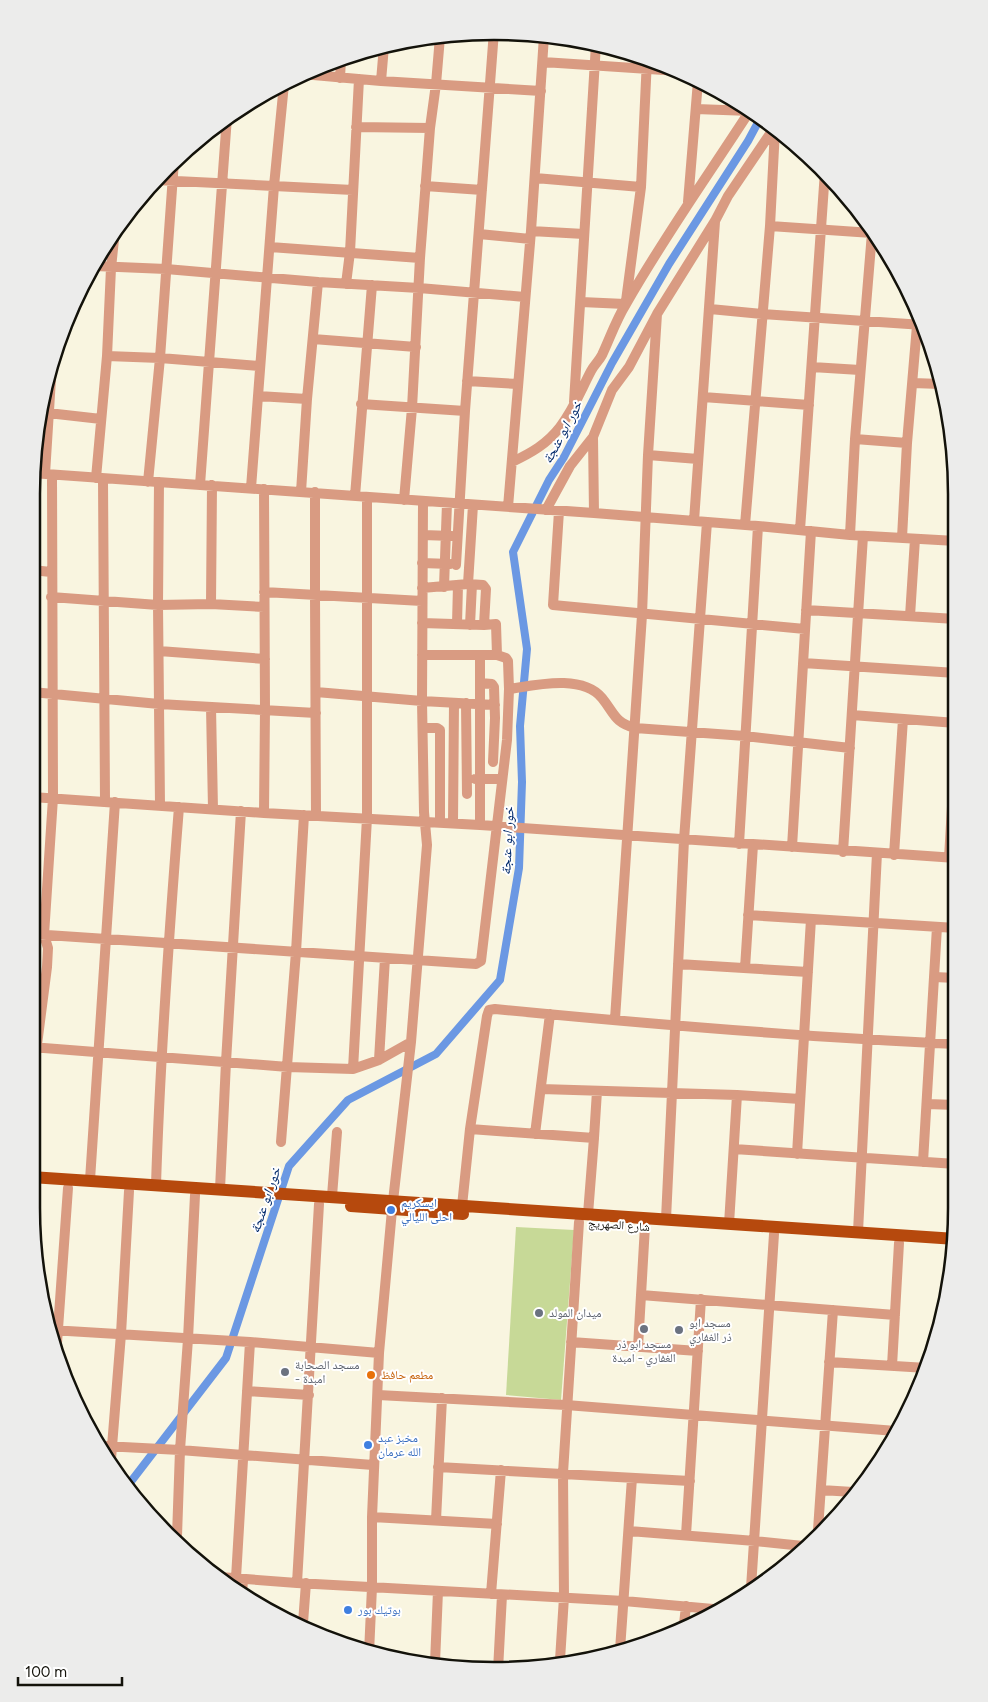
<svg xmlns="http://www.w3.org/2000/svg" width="988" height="1702" font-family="Figtree,'Noto Naskh Arabic',sans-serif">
<rect width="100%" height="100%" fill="#f9f5e0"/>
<path fill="#c7d997" d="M516,1227l58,3 -13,170 -55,-5z"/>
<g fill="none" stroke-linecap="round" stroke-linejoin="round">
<path stroke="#6b98e3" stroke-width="8" d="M126,1488l100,-130 63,-192 59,-66 88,-46 64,-74 19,-112 3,-86 -2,-56 7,-77 -14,-97 36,-72 15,-23 48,-94 57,-99 79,-123 13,-24"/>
<path stroke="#d99b82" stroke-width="10" d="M543,62l136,9
M302,74l79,7 160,10
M340,78l1,-19
M381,81l3,-35
M696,109l54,2
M356,127l74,1
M535,178l106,9
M156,180l197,10
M425,186l57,4
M688,202l10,-121
M770,226l102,7 -17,206 -5,96
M531,231l53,3
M479,234l51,5
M270,247l150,11
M95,266l71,3 152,13 101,6 106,9
M346,284l4,-32 9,-173
M626,301l15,-114 6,-128
M581,302l44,2
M710,309l52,5 161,11
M313,339l103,8
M107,356l53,2 100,8
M812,367l48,3
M467,381l51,3
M913,383l27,1
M258,396l49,3
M703,397l106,8
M574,402l22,-358
M361,404l104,7
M48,413l53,6
M593,437l1,76
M855,439l52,4
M648,455l50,4
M512,462c19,-9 35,-18 48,-35 14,-18 21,-37 31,-56 3,-6 8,-10 11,-16 8,-17 14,-35 24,-51 38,-67 83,-130 125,-195
M32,473l562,40 164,13 92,9 106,6
M45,474l7,-111
M96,478l11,-122 4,-88 4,-38
M103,479l2,322
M148,482l12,-124 14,-197
M159,482l-1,123 2,200
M200,485l27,-368
M251,488l23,-302 10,-102
M264,489l1,220 -1,104
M301,492l6,-93 11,-117
M315,492v103l1,221
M355,496l17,-211
M404,500l8,-92 8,-150 10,-130 6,-44 4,-47
M508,507l23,-276 13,-195
M546,510l24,-44 23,-29 19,-47 17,-23 28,-53 58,-93 13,-25 46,-68
M559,511l-6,94 252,24
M694,521l21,-299
M745,525l25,-299 5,-97
M800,530l25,-359
M423,535l29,1
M902,538l5,-95 11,-129
M954,541l2,-20
M422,563l28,1
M456,565l9,-154 29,-380
M32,570l19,2
M468,584l5,-79
M444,587l3,-84
M422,588l46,-4 15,1 3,4 -2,36
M264,592l158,9
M51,597l107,8 53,-1 53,3
M211,604l1,-119
M806,610l150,9
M910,616l5,-77
M422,623l62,2 12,-1 1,31
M457,624l1,-39
M470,625l2,-41
M159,651l106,8
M480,655v170
M803,663l153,10
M480,683l12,1 2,3 1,31 -2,44
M509,689c27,-4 73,-15 93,9 13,16 12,24 33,30l110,8 105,12
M32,692l127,12 157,9
M316,692l106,9 73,4
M466,703l1,91
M211,707l2,102
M852,715l104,8
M423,728h14l3,2v92
M475,779h26
M32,797l232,16 216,12 476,33
M453,823l1,-120
M739,844l19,-318
M792,847l19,-316
M843,852l20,-316
M894,855l9,-136
M949,858l7,-120
M748,915l208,13
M32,934l444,30 5,-3 26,-221 2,-51 -1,-28 -2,-3 -9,-3h-75
M678,964l130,8
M745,968l8,-123
M934,977l22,1
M615,1019l27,-404 6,-160 9,-141
M31,1047l257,20 65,2 26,-9 32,-18
M379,1060l6,-102
M353,1069l14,-251v-321
M541,1089l196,6 63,4
M927,1104l29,1
M31,1124l4,-64 12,-93 1,-19 -4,-13 9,-137 -1,-323
M470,1129l124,9 3,-47
M535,1134l15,-120
M281,1142l15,-190 8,-137
M734,1149l222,15
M797,1154l14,-235
M923,1162l14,-235
M90,1180l25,-378
M156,1185c4,-126 13,-252 23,-378
M220,1189l6,-127 15,-251
M332,1196l5,-64
M462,1206l8,-77 17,-113 2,-6 6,-1c153,15 307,28 461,35
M588,1214l6,-76
M666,1219l18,-379 23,-318
M729,1224l8,-129
M858,1232l19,-379
M641,1295l254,20
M51,1330l199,12 129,11
M571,1342l127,9
M638,1347l7,-121
M56,1357l12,-169
M829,1362l98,6
M892,1366l7,-123
M247,1391l62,4
M378,1395l188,10 330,26
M104,1446l76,4 193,15
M111,1459l10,-125 8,-143
M438,1467l252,14
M821,1490l32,2
M372,1517l125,7
M436,1520l6,-122
M818,1530l15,-220
M629,1531l126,10 48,5
M686,1535l15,-236
M177,1536l3,-86 8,-111 7,-144
M220,1577l77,6 327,18 89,8
M236,1578l14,-236
M297,1583l22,-379
M751,1588l23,-354
M491,1594l10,-124
M242,1595l1,-16
M303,1623l3,-40
M684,1624l2,-18
M620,1650l12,-172
M369,1653l3,-66v-70l7,-164 13,-143 19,-168 16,-197 -3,-33 -2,-111 1,-200
M560,1660l4,-63 -1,-124 16,-251
M435,1663l3,-72
M498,1670l4,-75"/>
<path stroke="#b6490d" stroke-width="12" d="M31,1177l925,62
M351,1206l112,8"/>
</g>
<g fill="#3f7fe0" stroke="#fff" stroke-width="2">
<circle cx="391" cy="1210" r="5"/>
<circle cx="368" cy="1445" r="5"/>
<circle cx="348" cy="1610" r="5"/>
</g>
<g fill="#6b7280" stroke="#fff" stroke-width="2">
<circle cx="539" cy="1313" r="5"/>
<circle cx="644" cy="1329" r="5"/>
<circle cx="679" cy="1330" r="5"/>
<circle cx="285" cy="1372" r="5"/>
</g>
<circle fill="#e8710a" stroke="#fff" stroke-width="2" cx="371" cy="1375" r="5"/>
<g text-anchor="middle" stroke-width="4" stroke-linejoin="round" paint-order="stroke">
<g font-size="12" fill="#366cbe" stroke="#fff" text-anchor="start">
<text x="401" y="1207">ايسكريم<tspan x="401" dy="14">احلى الليالي</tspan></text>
<text x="378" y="1442">مخبز عبد<tspan x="378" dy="14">الله عرمان</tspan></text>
<text x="358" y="1614">بوتيك بور</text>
</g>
<g font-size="12" fill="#13120a" stroke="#fff">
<text transform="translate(619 1225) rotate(4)" y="4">شارع الصهريج</text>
</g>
<g font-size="12" fill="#5b616d" stroke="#fff" text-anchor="start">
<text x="549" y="1317">ميدان المولد</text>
<text x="689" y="1327">مسجد ابو<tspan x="689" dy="14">ذر الغفاري</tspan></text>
<text x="644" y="1348" text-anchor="middle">مسجد ابو ذر<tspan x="644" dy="14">الغفاري - امبدة</tspan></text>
<text x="295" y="1369">مسجد الصحابة<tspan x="295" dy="14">- امبدة</tspan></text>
</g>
<g font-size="12" fill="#c56008" stroke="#fff" text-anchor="start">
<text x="381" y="1379">مطعم حافظ</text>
</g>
<g font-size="14" font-style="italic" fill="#032b6c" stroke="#fff">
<text transform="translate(562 432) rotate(-62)" y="5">خور ابو عنجة</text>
<text transform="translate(507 841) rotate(-87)" y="5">خور ابو عنجة</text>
<text transform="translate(265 1200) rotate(-71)" y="5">خور ابو عنجة</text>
</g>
</g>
<path d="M0 0H988V1702H0ZM494 40H494A454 454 0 0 1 948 494V1208A454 454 0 0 1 494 1662H494A454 454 0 0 1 40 1208V494A454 454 0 0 1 494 40Z" fill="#ececeb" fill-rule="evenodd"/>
<path fill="none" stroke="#13120a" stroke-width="2.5" d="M494 40H494A454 454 0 0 1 948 494V1208A454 454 0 0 1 494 1662H494A454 454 0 0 1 40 1208V494A454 454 0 0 1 494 40Z"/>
<path d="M18 1677v8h104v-8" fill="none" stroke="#13120a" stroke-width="2.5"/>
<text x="25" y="1677" font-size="15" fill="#13120a" stroke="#ffffff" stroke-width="4" paint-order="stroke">100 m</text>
</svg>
